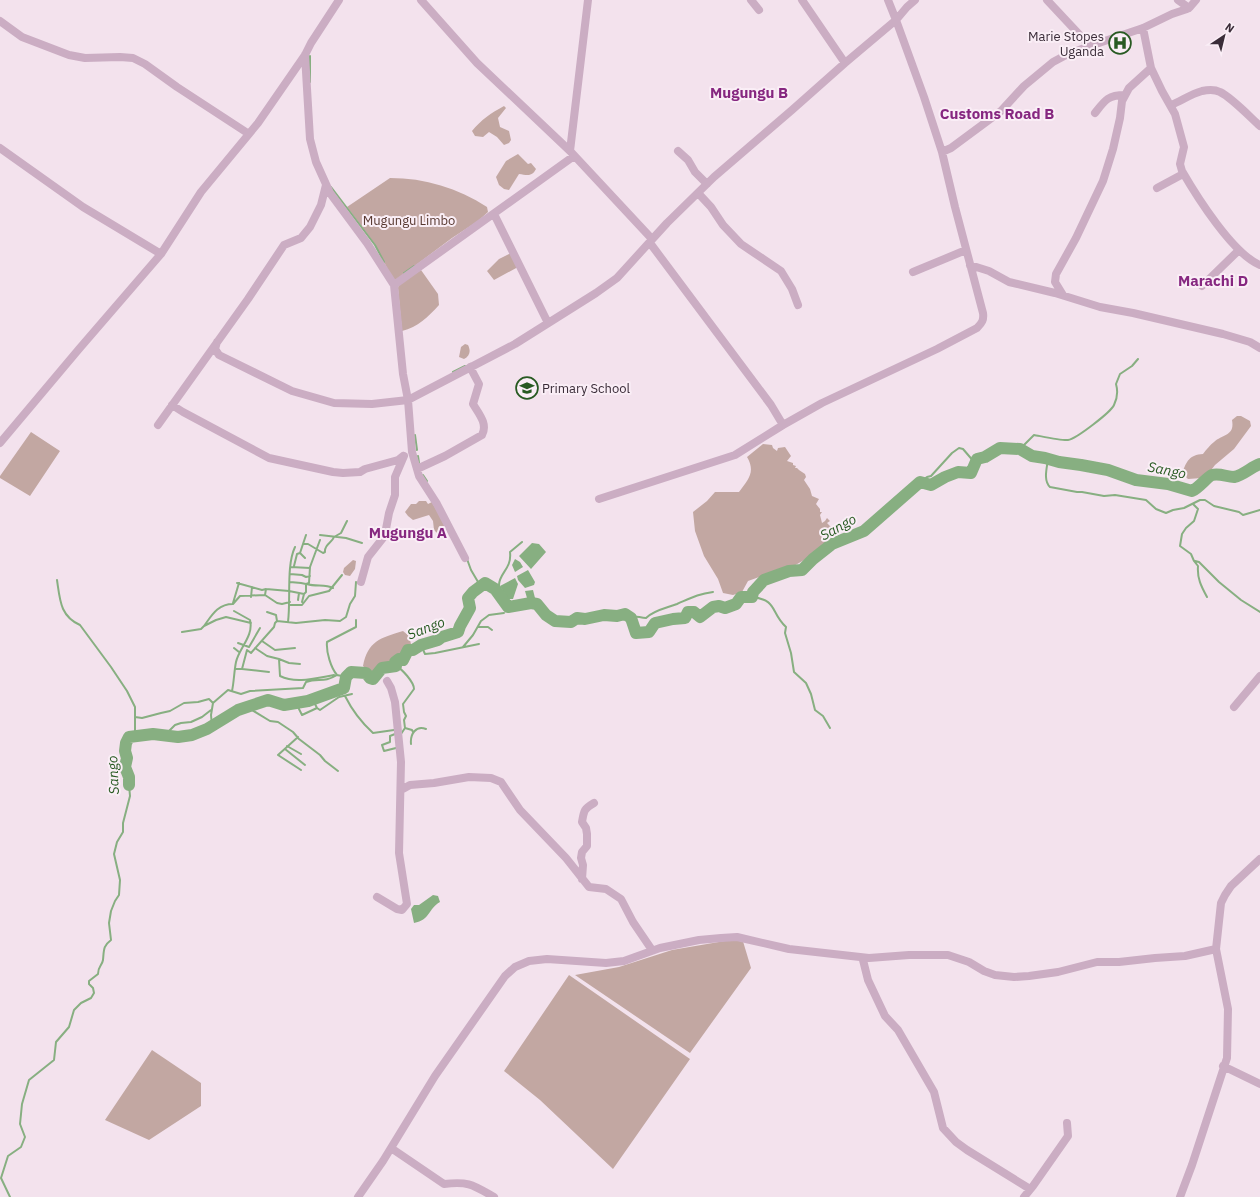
<svg xmlns="http://www.w3.org/2000/svg" width="1260" height="1197" font-family="'IBM Plex Sans',sans-serif">
<rect width="100%" height="100%" fill="#f3e2ed"/>
<path fill="#c2a7a2" d="M504,106l2,2 -8,10 2,9 9,4 2,9 -2,3 -5,2 -7,-8 -8,-5 -6,5 -8,-1 -3,-5c9,-11 19,-18 32,-25z
M518,154l10,10 3,-1 5,6c-4,8 -9,6 -17,5l-10,16 -5,-1 -5,-4 -3,-8 10,-16z
M390,178c35,0 68,10 97,29l1,5 -10,9 -26,17 -56,42 -4,-2 -17,-34 -28,-37z
M511,253l7,14 -24,13 -7,-9 12,-12z
M421,270l17,24 1,11c-11,12 -21,22 -37,26l-4,-43 1,-4z
M465,344l3,1c3,6 2,11 -4,14l-5,-2 2,-10z
M1237,416h4l9,5 1,5 -17,23 -19,16 -7,9 -6,4 -14,1 -6,-6c5,-12 7,-18 21,-19 3,-4 7,-9 11,-12 9,-8 21,-6 18,-22z
M31,432l29,19 -30,45 -30,-18v-2z
M763,444l9,1 1,3 4,3 1,-3 7,-1 6,9 -4,5 6,2v2l3,1 -1,2h2l2,2 6,4 1,3 -2,3 6,9 2,7 7,3 -3,5 4,5v3h2l-2,3 2,8 3,-2 2,-3 3,3 -3,2 6,6 -1,7 -5,7 3,2 -38,22 -27,8 -17,6 -6,11 -9,3 -10,-2 -5,-14 -14,-23 -9,-25 -2,-19 14,-11 8,-9h24c9,-12 17,-20 8,-35z
M419,501h7l2,3 4,-2 15,28 -3,4h-6l-4,-4 -1,-9 -4,-6 -16,5 -5,-4 -3,-4 6,-8h5z
M353,560l3,1 -1,8 -5,7 -5,-1 -2,-3 1,-4z
M403,631l6,5 2,8 -4,3 -5,8 -31,18 -8,-7c5,-25 17,-28 40,-35z
M742,938l9,30 -61,85 -115,-78 44,-8 53,-17z
M569,975l121,84 -77,110 -73,-69 -36,-29z
M152,1050l49,33v23l-52,34 -44,-20z"/>
<path fill="#87af81" d="M532,543l7,1 7,8 -15,17 -12,-13z
M515,559l5,3 3,5 -8,5 -3,-7z
M528,570l7,12 -1,3 -9,3 -7,-8 -1,-4z
M515,578l3,6 -5,15h-5l-8,-13z
M533,590l2,8h-8l-2,-7z
M433,895l5,1 2,6c-12,7 -10,18 -26,21l-3,-14 3,-4h5z"/>
<g fill="none" stroke-linecap="round" stroke-linejoin="round">
<path stroke="#87af81" stroke-width="2" d="M310,56v26
M331,187l44,58 9,17
M404,273l10,-7
M453,372l12,-6
M415,435l2,15
M1020,449l14,-14c6,1 29,6 34,5 8,-1 43,-28 46,-35 3,-6 4,-14 2,-21l4,-10 12,-8 6,-7
M418,456l1,7
M1048,459c-1,9 -5,21 2,28l27,5h5l22,4 11,-1 31,5 10,9 10,4 7,-3 11,-2 16,-8h5l9,6 25,6 4,3 17,-5
M423,475l4,6
M920,482l7,-5 4,-1 21,-23 7,-5 4,1 12,14
M1193,504l5,5 -4,12 -8,7 -4,6 -2,12 11,8 3,7 4,5c-1,12 3,20 9,31
M320,535l26,3 16,5
M303,544h5l15,9 2,-1c-1,-8 7,-9 9,-15l7,-4 6,-12
M300,553l5,5
M467,559l4,11 10,17
M1195,561l4,1 20,20 22,18 19,12
M294,566l3,-12 3,-1 6,-18
M291,567l19,1
M290,574l12,1 4,2 4,-1
M57,580c3,20 3,36 23,45l31,42 16,24 8,16v10
M290,582l11,1 5,1v8l-2,2 -2,8
M237,583l25,7 4,-1 -1,6
M306,584l3,-1 1,-16 10,-27
M307,584c9,3 18,0 26,4
M266,589l23,2 15,3
M251,597l1,-10
M752,597c26,3 18,15 34,30l-1,6 6,20 3,19 12,11 5,11 4,16 8,6 7,12
M502,598c-2,-4 -3,-8 -3,-13 0,-12 13,-16 11,-33l12,-10
M298,600l1,-7
M233,603l6,-20
M290,605h12l7,-9 20,-5 13,-16
M267,612l9,3 1,6
M630,617c5,-2 10,1 16,1 8,-8 21,-10 31,-14 14,-6 21,-10 36,-12
M288,622c3,-23 -2,-56 7,-75
M204,626c8,-11 14,-22 29,-22l7,-8 25,-1 12,8 5,1 8,-2
M478,627h10l4,3
M182,632l19,-3 3,-3 12,-6 10,-3 25,6
M262,641l13,9 20,-2
M238,643l11,4 11,-19
M421,645l4,9 10,-1 44,-9
M463,647l10,-12 8,-14 8,-6 15,-2
M234,648l5,4
M255,648l12,8 12,3 1,17c16,8 36,2 54,-1l1,1
M279,659l10,4 11,1
M396,666c6,3 18,16 18,23l-11,15 1,8 2,4 -2,4 1,8 -4,6
M235,669h7l5,-19 4,3 23,-26 1,-4 2,-2 19,2 29,-3 15,1 6,-4 4,-13 5,-8 1,-14
M242,669l27,3
M337,675c-6,-7 -11,-23 -10,-33l29,-15v-7
M232,691c2,-9 2,-19 4,-29 3,-14 18,-26 14,-42l-16,-9
M345,696c7,14 17,27 28,37l21,-3
M313,700l4,8 3,2 19,-13 13,-3
M296,703l6,12 15,-7
M247,707l23,14 8,1 15,10 6,7 21,16 5,6 13,10
M212,726l-1,-11 2,-12 15,-13 13,4 9,-3 53,-3 3,-6c13,-4 18,1 31,-7l9,2
M405,728l7,2 1,2
M395,734l-5,2v6l-8,3 2,6 12,-3
M135,736v-19l7,1 19,-5 9,-2 14,-8 14,-1 11,-3 4,4
M164,736l11,-11 6,-2 10,-1 11,-5 9,-7
M298,737l-20,18 23,15
M411,744c-1,-10 5,-19 15,-15
M287,746l14,8
M285,749l20,16
M10,1197l-9,-19 7,-22 13,-9 4,-10 -5,-13 2,-20 7,-24 25,-20 2,-18 13,-15 5,-17 7,-7 10,-5 3,-5 -1,-5 -4,-4v-3l9,-7c0,-8 4,-8 5,-14 1,-10 0,-14 8,-20l-2,-17 2,-12 4,-10 4,-6 1,-15 -6,-26 3,-12 6,-10v-9l7,-27 -1,-11"/>
<path stroke="#87af81" stroke-width="12" d="M129,785v-8l-4,-10 2,-9 -2,-7 1,-8 3,-6 24,-3 25,3 14,-2 15,-6 31,-19 30,-10 16,5 24,-4 36,-13 2,-11 5,-5 15,1 4,5 3,1 9,-11 14,-2 -1,-4 4,-3 4,1 5,-10h5l8,-5 17,-5 4,-3 16,-5 2,-6 10,-18 -2,-10 5,-6 12,-9 10,6 13,18 23,-4 6,1 9,11 9,6 16,1 6,-4 8,1 19,-4 13,1 8,-2 6,4 5,15 13,-1 6,-9 18,-4 12,-1 3,-6h6l6,5 13,-10 6,-1 6,2 11,-4 5,-7h11l1,-5 11,-12 25,-9 13,-1 11,-11 19,-15 32,-13 56,-49 11,3 14,-8 13,-5 13,1 6,-14 8,-2 15,-9 20,1 12,7 13,2 14,4 22,3 27,5 28,10 32,4 24,7c8,-4 15,-14 20,-16 8,-2 15,2 22,2 10,-2 17,-10 26,-13"/>
<path stroke="#cbadc3" stroke-width="8" d="M421,0l56,63 93,88 82,88
M751,0l8,10
M802,0l43,63
M1178,0l11,8
M0,21l22,16 47,18 16,3 35,-1 13,1 12,6 32,23 72,47
M1143,28l8,40 11,23 13,23 9,33 -4,17 2,7c15,26 51,83 78,94
M1090,46l53,-18 29,-14 15,-5 3,-2 6,-7
M305,55l5,84 6,23 14,31 37,50 27,42
M1171,105c10,-4 20,-11 31,-14 5,-1 12,-2 18,1 11,5 30,25 40,34
M1095,113c10,-13 13,-18 30,-18
M0,148l83,59 78,47
M570,151l18,-151
M678,151l10,9 7,12 12,12
M942,152l9,-4 50,-37 23,-25 29,-24 15,-8 22,-8 -43,-46
M1157,188l26,-14
M698,193l13,14 12,18 18,19 40,27 11,18 6,16
M494,214l54,109
M650,243l121,162 12,20
M970,265l19,6 20,11 46,11 45,14 33,6 90,21 27,8 10,6
M913,272l53,-22
M1202,286l37,-36
M1063,295l-8,-13 1,-8 20,-36 27,-57 10,-32 7,-31 2,-17 7,-13 22,-20
M217,342l-2,7 4,6 73,36 42,12 38,1 36,-4 107,-56 81,-51 21,-15 50,-55 47,-46 78,-67 53,-47 51,-43 11,-13 8,-7
M172,405l11,7 86,46 64,14 10,1 17,-1 5,-3 33,-9 5,-4
M158,425l90,-126 36,-54 17,-7 9,-11 11,-22 5,-20
M0,443l79,-94 82,-95 40,-62 57,-69 47,-68 6,-12 28,-43
M417,469l28,-13 37,-21c6,-11 -3,-21 -9,-31l6,-20 -9,-17
M599,499l136,-44 48,-30 39,-22 115,-54 40,-21c5,-5 7,-8 6,-15l-28,-106 -13,-55 -18,-55 -28,-77 -8,-20
M465,558l-28,-54 -18,-28 -7,-24 -4,-52 -5,-26 -9,-89 180,-129
M361,582l7,-25 15,-19 3,-9 3,-16 6,-18v-18l9,-21
M1234,707l26,-31
M401,790l9,-5 24,-2 35,-6 22,1 10,4 19,28 46,48 23,29 17,2 15,10 12,23 19,28
M582,879l1,-14 -2,-7 1,-6 5,-6v-12l-1,-6 -4,-6c2,-12 2,-13 12,-19
M377,897l20,12 5,1 5,-6 -8,-51 2,-91 -6,-60 -4,-14 -4,-7
M863,960l5,20 17,36 13,14 36,62 9,36 13,14 11,8 63,39
M1223,1066l37,18
M391,1148l53,36c25,-3 29,1 50,13
M358,1197l25,-36 52,-85 70,-100 10,-9 14,-6 18,-2 59,4 18,-2 36,-13 39,-8 22,-2 16,-1 52,12 80,9 40,-3h39l21,7 15,9 11,4 19,2 15,-1 29,-4 39,-10h22l36,-4 30,-2 31,-7
M1024,1197l9,-11 35,-50 -1,-13
M1180,1197l12,-32 35,-107 1,-49 -12,-60 5,-46 4,-8 6,-9 29,-27"/>
</g>
<defs>
<g id="hospital-ring" transform="scale(1.15)"><circle r="9.5" fill="#faeef6" stroke="#285a22" stroke-width="1.5"/><path d="M-5-5h3v3.5h4V-5h3V5h-3V1.5h-4V5h-3Z" fill="#285a22"/></g>
<g id="school-ring" transform="scale(1.15)"><circle r="9.5" fill="#faeef6" stroke="#285a22" stroke-width="1.5"/><path d="M0-5L7-2L0 1L-7-2ZM-4 1L0 2.5L4 1V4Q0 6-4 4Z" fill="#285a22"/></g>
</defs>
<g fill-rule="evenodd">
<use href="#hospital-ring" x="1120" y="43"/>
<use href="#school-ring" x="527" y="388"/>
</g>
<g text-anchor="middle" stroke-width="4" stroke-linejoin="round" paint-order="stroke">
<g font-size="13" fill="#3a2c38" stroke="#faeef6" text-anchor="end">
<text x="1104" y="41">Marie Stopes<tspan x="1104" dy="15">Uganda</tspan></text>
<text x="542" y="393" text-anchor="start">Primary School</text>
</g>
<g font-size="13" fill="#573830" stroke="#faeef6">
<text x="409" y="225">Mugungu Limbo</text>
</g>
<g font-size="14" font-style="italic" fill="#285a22" stroke="#faeef6">
<text transform="translate(1167 470) rotate(11)" y="5">Sango</text>
<text transform="translate(838 527) rotate(-29)" y="5">Sango</text>
<text transform="translate(426 628) rotate(-21)" y="5">Sango</text>
<text transform="translate(113 775) rotate(-93)" y="5">Sango</text>
</g>
<g font-size="15" font-weight="bold" fill="#862780" stroke="#faeef6">
<text x="749" y="98">Mugungu B</text>
<text x="997" y="119">Customs Road B</text>
<text x="1213" y="286">Marachi D</text>
<text x="408" y="538">Mugungu A</text>
</g>
</g>
<g transform="translate(1224 36) rotate(35)" stroke="#faeef6" stroke-width="3" paint-order="stroke">
<path d="M0-3L7 15L0 10L-7 15Z" fill="#3a2c38"/>
<text y="-6" font-size="11" font-weight="bold" text-anchor="middle" fill="#3a2c38">N</text>
</g>
</svg>
